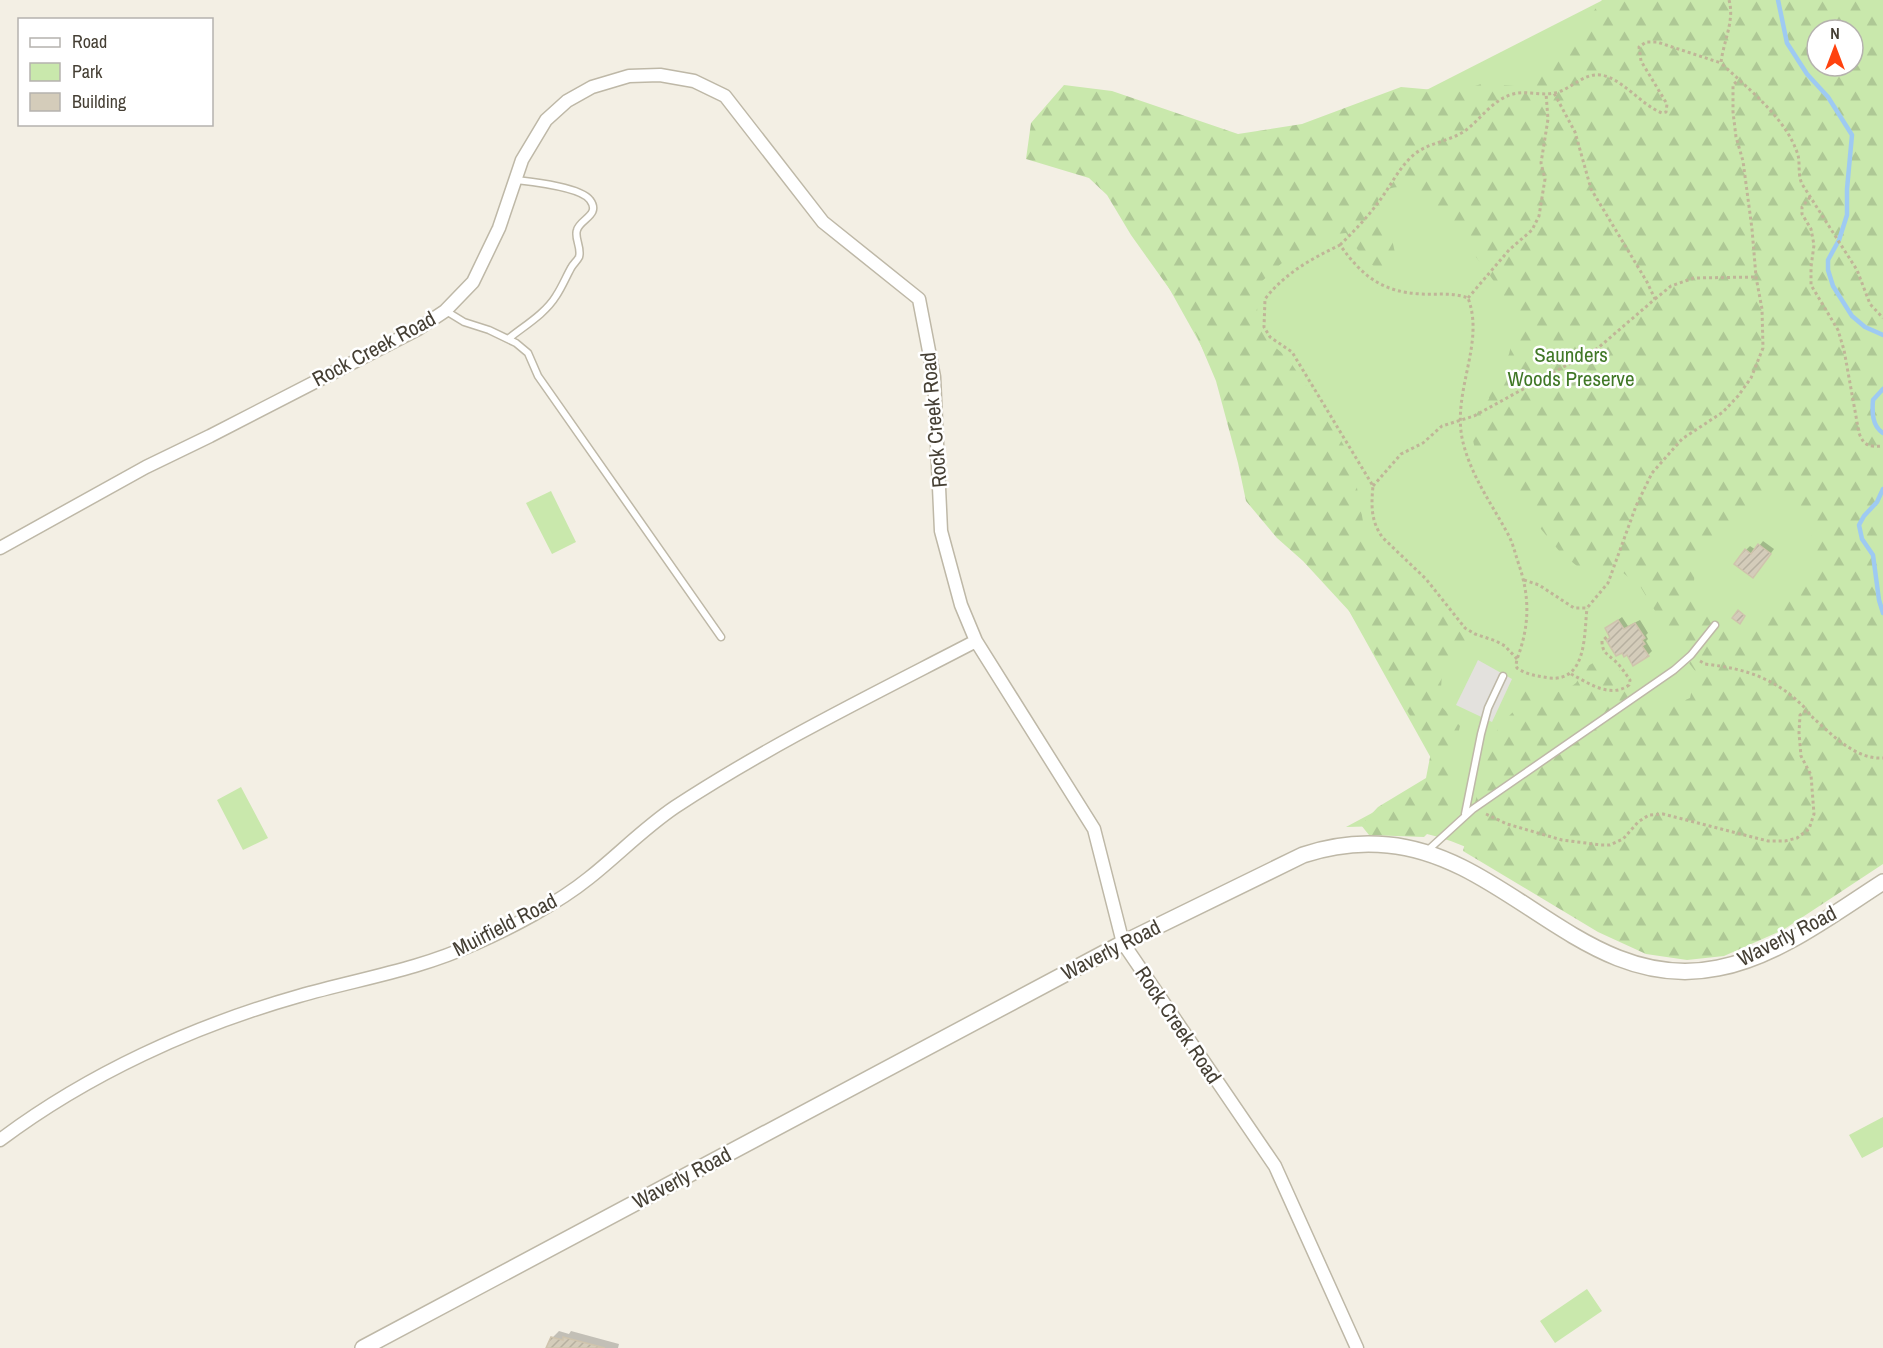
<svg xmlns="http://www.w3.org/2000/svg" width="1883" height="1348" font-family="'Archivo Narrow',sans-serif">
<defs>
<pattern id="forest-firs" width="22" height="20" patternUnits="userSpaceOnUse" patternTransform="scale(1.5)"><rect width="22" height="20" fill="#c9e8ac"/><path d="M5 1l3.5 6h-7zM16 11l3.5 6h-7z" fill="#aec895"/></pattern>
<pattern id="building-hatch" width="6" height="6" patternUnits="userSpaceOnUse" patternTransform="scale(1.5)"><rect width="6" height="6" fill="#d4ccba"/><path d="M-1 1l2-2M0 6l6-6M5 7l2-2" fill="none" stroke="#b7b0a0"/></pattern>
</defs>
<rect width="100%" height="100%" fill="#f3efe4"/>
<path fill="#c9e8ac" d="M1603,0h185l95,861 -404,-8c-42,-21 -86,-29 -133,-26l95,-51 -301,-540z
M551,491l25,51 -24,12 -26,-51z
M241,787l27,51 -25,12 -26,-50z
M1883,1117v30l-21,11 -13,-23z
M1587,1289l15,22 -47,32 -15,-22z"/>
<path fill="url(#forest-firs)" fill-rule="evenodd" d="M1602,0h281v864l-100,66 -59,26 -37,4 -41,-6 -48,-22 -135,-81 25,-100 11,-25 18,-18 7,-26 18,13 25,-5 9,-7 10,-16 16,-9 14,8 33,37 25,2 16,-7 6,-26 -18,-23 -38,-63 -22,-17 -35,2 -23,-19 -85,-103c-6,-24 -3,-33 14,-50l1,-19 8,-1 11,-25 9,-36c-19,-32 -83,-125 -120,-131 -5,0 -12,3 -18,5l-2,10 10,20 8,35 -4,8 -13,5c-15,-10 -23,-22 -33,-37l-19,2 -44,27 -23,21 -3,23 1,20 12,17 17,14 43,64 22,39 12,67 15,18 31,27 57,68 -25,32 -2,33 20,21 -8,34 -1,38 -7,19 -20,20 -55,-2 -8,-10 17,-18 48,-29 5,-26 -81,-140 -47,-51 -26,-23 -31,-37 -8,-38 -22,-82 -28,-66 -57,-80 -24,-40 -18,-17 -63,-19 5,-36 33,-38 48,6 126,43 64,-10 99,-37 56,5 27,-9 30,3 25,-7v-16l45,-39zM1817,30h36v36h-36zM1772,489l28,24 11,16 2,38 -9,19 -33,24 -19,19 -14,3 -45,-42 5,-43 41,-29 15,-22z"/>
<path fill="#e3e1dd" d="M1478,660l34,19 -20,43 -36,-17z"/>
<path fill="#0003" d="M1763,541l11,8 -17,23 -11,-22 4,-4 6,4z
M1622,617l6,9 12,-6 8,13 -2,2 2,4 -2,2 6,10 -4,4 -21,-2 -15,-16 -6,-8z
M559,1331l10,3 2,-3 48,13 -1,4h-69l3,-10z"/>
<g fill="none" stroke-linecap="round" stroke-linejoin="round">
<path stroke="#9ecaf2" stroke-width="4.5" d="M1778,0l9,43 20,31 21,23 24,38 -5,54v26l-8,25 -11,20v10l5,16 19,30 13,11 18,8
M1883,389l-10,11c-1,12 -1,26 10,33
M1883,489l-6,13 -13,14 -5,9 3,14 11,16 6,45 4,13"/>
</g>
<path fill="url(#building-hatch)" stroke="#cfc4ad" stroke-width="1.5" d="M1758,544l13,10 -18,24 -19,-14 11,-15 6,5z
M1738,610l7,6 -5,8 -8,-6z
M1618,620l6,9 11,-6 10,15 -3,2 3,4 -3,2 7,10 -16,10 -6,-11 -3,2 -2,-4 -6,3 -10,-16 4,-2 -5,-10z
M551,1337l12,3v-3l42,11h-59z"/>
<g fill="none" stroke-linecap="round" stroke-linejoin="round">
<g stroke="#beb8a7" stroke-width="9">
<path id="service" d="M446,311l18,11 25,8 27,13 12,10 10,23 183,261
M508,339c16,-13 37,-25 48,-43 6,-9 10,-19 15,-28 2,-4 6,-7 8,-11 3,-9 -5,-19 -2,-27 3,-11 24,-15 13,-30 -9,-13 -57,-18 -74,-20
M1465,814l16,-80 7,-26 15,-32
M1427,851l46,-42 201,-139 17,-15 24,-30"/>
</g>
<g stroke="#beb8a7" stroke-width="15">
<path id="minor" d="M0,548l146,-81 64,-31 208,-107 27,-18 28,-29 26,-54 23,-68 24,-40 21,-19 25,-14 37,-11 31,-1 34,6 31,15 98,126 96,77 15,78 7,154 20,74 15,36 118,188 29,114 152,223 82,182
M0,1140c88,-66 193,-114 299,-144 59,-17 119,-26 175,-52 37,-16 84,-41 115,-66 29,-23 55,-50 86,-71 96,-63 199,-113 301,-166"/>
</g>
<g stroke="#beb8a7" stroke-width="18">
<path id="tertiary" d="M363,1348l760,-405 180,-88c27,-9 56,-13 85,-10 121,11 199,150 330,123 59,-11 115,-54 165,-86"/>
</g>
<path stroke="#c0b598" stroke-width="3" stroke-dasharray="3 3" stroke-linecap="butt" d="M1729,0c6,21 -6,42 -8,63 26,25 63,53 76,89 4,10 0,21 5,32l55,86 13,34 13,14
M1810,197l-8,10v7l9,15 3,16 -3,22v18l27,45 6,20 15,83c5,13 10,14 24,13
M1340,245c13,-13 26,-26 37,-41 13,-16 22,-38 39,-51 15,-11 35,-12 50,-23 16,-12 26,-30 47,-36 15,-4 31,3 45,-2 14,-4 26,-19 42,-17 21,2 41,30 62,38l4,-1 1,-8 -26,-43 -2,-14 7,-5h11l64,21
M1468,298l41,-48 23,-20 7,-14 6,-37 -4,-16 7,-44 -2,-26
M1655,299l16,-13 23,-8 62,-1
M1373,486l28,-32 22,-11 19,-17 32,-10 124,-68 57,-49 -8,-17 -56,-93 -16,-57 -21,-39
M1524,580l15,5 35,23h13l21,-25 28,-77 16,-33 30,-34 41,-27 15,-16 13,-18 12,-30 -1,-39 -6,-32 -4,-48 -9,-68 -7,-24 -3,-25v-27l5,-5
M1517,659l-12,-13 -9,-5 -21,-7 -10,-6 -39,-49 -43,-41c-12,-16 -12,-32 -10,-52l-81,-134 -22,-15 -6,-10 1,-28c20,-26 46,-40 75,-54 22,31 42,47 81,49 16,1 32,-2 47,4 18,47 -19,97 -4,148 9,33 29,60 45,90 4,8 6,17 9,26 12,34 12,63 -1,97l-1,6 1,3c10,7 21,8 32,10 38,4 35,-43 38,-70
M1700,661l5,3c43,5 72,15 102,46
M1571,674c18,9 39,25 58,11l1,-5c-5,-7 -10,-15 -16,-20 -7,-6 -12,-8 -12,-19l7,-6
M1486,814l21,10 55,16 39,5h9l13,-6 15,-17 11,-7 14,-1 105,27h17l12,-3 12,-9 5,-15 -3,-39 -10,-19 -2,-23 1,-18 7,-5 3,5c19,17 45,45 73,43"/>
<use href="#service" stroke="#fff" stroke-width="6"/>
<use href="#minor" stroke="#fff" stroke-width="12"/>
<use href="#tertiary" stroke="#fff" stroke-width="15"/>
</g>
<g text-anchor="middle" stroke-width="5" stroke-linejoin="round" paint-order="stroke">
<g font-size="21" fill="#453f34" stroke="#fff">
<text transform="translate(374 349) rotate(-28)" y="7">Rock Creek Road</text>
<text transform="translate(934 420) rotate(-95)" y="7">Rock Creek Road</text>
<text transform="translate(505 925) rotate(-27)" y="7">Muirfield Road</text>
<text transform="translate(1787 936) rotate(-27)" y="7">Waverly Road</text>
<text transform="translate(1111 950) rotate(-27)" y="7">Waverly Road</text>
<text transform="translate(1178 1025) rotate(56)" y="7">Rock Creek Road</text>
<text transform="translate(682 1178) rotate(-28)" y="7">Waverly Road</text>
</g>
<g font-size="21" fill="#407826" stroke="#fff">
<text x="1571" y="362">Saunders<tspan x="1571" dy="24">Woods Preserve</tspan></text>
</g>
</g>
<rect x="18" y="18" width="195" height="108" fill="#ffffff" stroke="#b5b2ae" stroke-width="1.5"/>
<rect x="30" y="38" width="30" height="9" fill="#ffffff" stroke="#b5b2ae" stroke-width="1.5"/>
<text x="72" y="48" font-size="18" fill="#453f34">Road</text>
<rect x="30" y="63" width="30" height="18" fill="#c9e8ac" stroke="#b5b2ae" stroke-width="1.5"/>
<text x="72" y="78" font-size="18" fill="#453f34">Park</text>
<rect x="30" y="93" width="30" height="18" fill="#d4ccba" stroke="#b5b2ae" stroke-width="1.5"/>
<text x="72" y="108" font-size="18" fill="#453f34">Building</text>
<g transform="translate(1835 48)"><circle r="28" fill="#ffffff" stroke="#b5b2ae" stroke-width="1.5"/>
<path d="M0-4.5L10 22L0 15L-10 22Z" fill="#ff420f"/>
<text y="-9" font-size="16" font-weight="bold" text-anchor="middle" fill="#453f34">N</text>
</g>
</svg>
